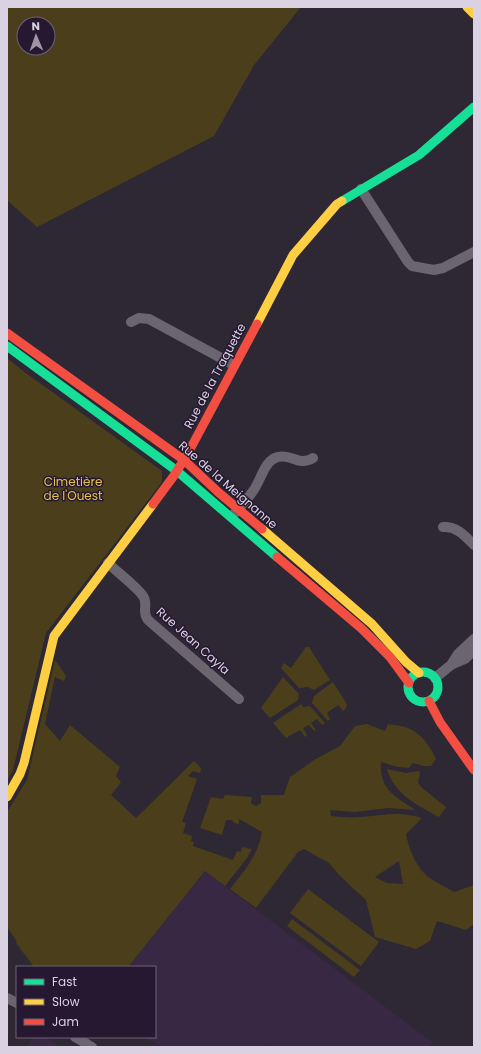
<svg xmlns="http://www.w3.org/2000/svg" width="481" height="1054" font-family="Poppins,sans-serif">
<rect width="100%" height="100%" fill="#2e2734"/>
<path fill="#382844" d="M205,871l227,171 -3,5h-156l-4,-3 -2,3h-105l-6,-4 -14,-6h13v-70h-27z
M34,1037h11l16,10h-35z"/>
<path fill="#4b3f1b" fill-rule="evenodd" d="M7,7h294l-47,58 -40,71 -177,91 -30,-27zM24,24h24v24h-24z
M7,358l16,13 139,100v11l-116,151 -33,137 -6,11z
M306,647h3l21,33 -16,10 -6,-3 -9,1 -18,-20 3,-5 7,5z
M55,660l11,16 -2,5 -9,-4 -10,47 15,17 10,-16 50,42 -4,9 5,6 -10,13 25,23 58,-57 7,7 -1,5 -7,-2 -5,5 9,3 -1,3 -14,40 4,1 -3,10 9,3 -1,5 3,1 -1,4 40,14 4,-9 4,1 1,-5 10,2 -5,9 -22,28 -20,-15 -77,96h-94l-18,-24 1,-1 -10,-15v-115l20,-32z
M283,677l16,17 -1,6 -28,18 -9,-10z
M333,682l14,22 -1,4 -3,3 -5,-6 -11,8 3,6 -2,2 -16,-18 2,-7z
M301,704l2,3 7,-1 15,17 -3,2 -5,-6 -6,4 5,7 -2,1 -5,-6 -6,3 4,7 -2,2 -5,-7 -14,8 -13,-15z
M367,724l18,7 3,-7c7,1 16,2 22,5 12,5 21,19 26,30l-5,7h-7l-11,-3 -4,5 -11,-1 -17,-5c-2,28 14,34 34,48l-27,-2 -33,4 -25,-2 1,6c10,1 21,2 31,1 25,-2 35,-6 60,1l-16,16c3,15 9,31 21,42 8,6 19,11 27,16l20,-7v39l-8,6 -29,-9 -7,20 -14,8 -41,-12 -9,-37 -24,-22 -13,-15 -25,-14 -6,3 -42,56 -26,-19c16,-20 27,-32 32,-57l-23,-13v5l-5,-1 -2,-3h-6l-4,15 -22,-7 11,-31 12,2 2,-4 27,2 -1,5 1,2 4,2 5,-3v-8h23l6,-18 24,-17 26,-14 15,-20zM399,861l4,23 -16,-1 -12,-6z
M387,769l19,4 13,-2 1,2 -2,9 3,5 25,20 -7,10c-21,-11 -46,-24 -52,-48z
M308,889l71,53 -18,24 -71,-53z
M292,919l68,51 -6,7 -67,-51z"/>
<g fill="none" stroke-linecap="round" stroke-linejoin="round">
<path stroke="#6b6570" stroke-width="10" d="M361,189l47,73 4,4 22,4 9,-2 31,-16
M131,322l8,-4 10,1 85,46
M233,515c7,-8 14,-15 20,-24 8,-10 11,-31 25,-34 14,-4 20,10 35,1
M443,527c14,-1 22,9 31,18
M108,563c9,9 29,24 35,33 6,8 -2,15 5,24l91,79
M451,665l14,-6 9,-9
M435,678l16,-13 7,-11 16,-15
M7,998l10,5
M75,1037l17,10"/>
<path stroke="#16e098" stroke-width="9" d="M342,201l77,-46 55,-48
M7,346l170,125 100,86
M408 687a15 15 0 1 1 30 0a15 15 0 1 1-30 0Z"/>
<path stroke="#ffcf43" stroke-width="9" d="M467,7l7,7
M257,324l36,-69 44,-51 5,-3
M262,529l110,95 34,38 13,11
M7,797l13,-23 4,-11 30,-127 99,-132"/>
<path stroke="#f24e42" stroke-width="9" d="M7,333l177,127 34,32 44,37
M153,504l20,-27 14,-22 70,-131
M277,557l84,71 29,29 19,26
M429,701l11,21 34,48"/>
</g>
<g text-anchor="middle" stroke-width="3" stroke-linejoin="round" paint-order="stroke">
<g font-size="12" fill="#dad2e2" stroke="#251830">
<text transform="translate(215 376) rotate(-62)" y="4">Rue de la Traquette</text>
<text transform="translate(228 485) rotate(41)" y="4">Rue de la Meignanne</text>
<text transform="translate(193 641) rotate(42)" y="4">Rue Jean Cayla</text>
</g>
<g font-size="12" fill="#e5c14b" stroke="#251830">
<text x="73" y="486">Cimetière<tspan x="73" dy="14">de l'Ouest</tspan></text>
</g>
</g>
<rect width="481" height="1054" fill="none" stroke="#dad2e2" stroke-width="16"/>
<rect x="16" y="966" width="140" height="72" fill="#251830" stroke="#6d6277"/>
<rect x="24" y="979" width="20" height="6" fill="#16e098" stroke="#6d6277"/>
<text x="52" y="986" font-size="12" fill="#dad2e2">Fast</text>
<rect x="24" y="999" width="20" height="6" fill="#ffcf43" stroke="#6d6277"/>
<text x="52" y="1006" font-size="12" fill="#dad2e2">Slow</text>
<rect x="24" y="1019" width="20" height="6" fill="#f24e42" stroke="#6d6277"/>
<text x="52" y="1026" font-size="12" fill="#dad2e2">Jam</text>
<g transform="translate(36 36) rotate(358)"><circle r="19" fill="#251830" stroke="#6d6277"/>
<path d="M0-3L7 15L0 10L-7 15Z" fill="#9e96a5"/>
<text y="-6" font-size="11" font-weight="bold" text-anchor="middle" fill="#dad2e2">N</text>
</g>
</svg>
